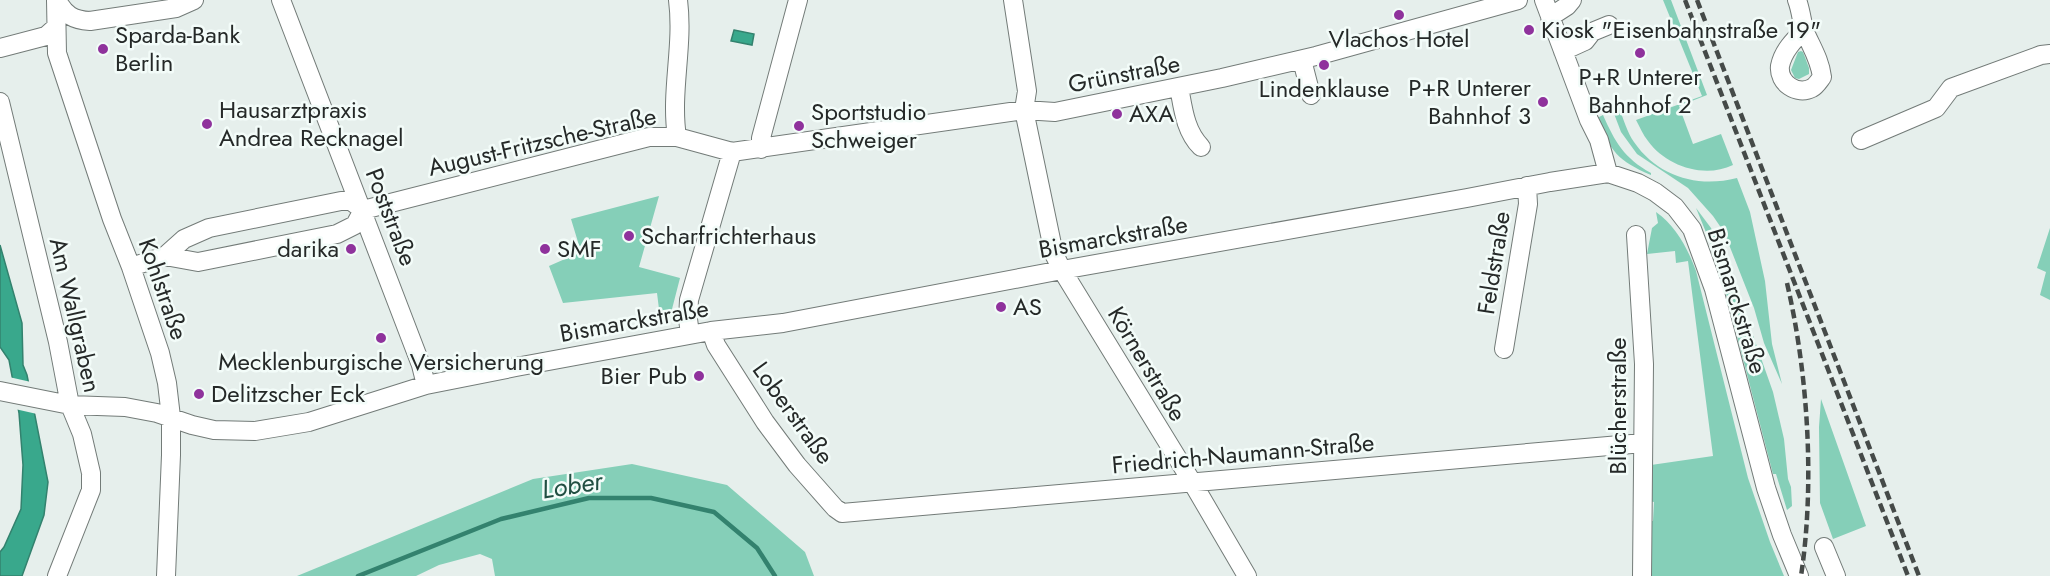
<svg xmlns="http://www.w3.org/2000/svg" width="2050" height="576" font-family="Jost,sans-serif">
<rect width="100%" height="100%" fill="#e6efec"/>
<path fill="#85cfb8" d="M1663,0h8l36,95 -28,11 14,38 28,-10 12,31c-29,14 -67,1 -85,-24 -5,-6 -8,-14 -12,-21l66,-24z
M1801,51l2,1 6,16v6l-10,5 -4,-1 -4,-8 7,-18z
M1619,108c5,12 8,24 15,34 24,35 64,46 103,36l13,34 15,69 7,63 10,40 -18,-41 -10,-35 -30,-76 -11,-16 -25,-28 -51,-34 -16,-22 -8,-21z
M1603,115c12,27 21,43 48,58v2c-33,-14 -41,-24 -54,-57z
M659,196l-20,71 41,11 -9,35 -3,3 -8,1 -3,-24 -94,10 -14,-37 32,-14 -10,-33z
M1696,208l15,20 15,31 47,133 11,47 4,40 3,8 1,19 -5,4 -11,-36h-3l-56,-215z
M1656,212c20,14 32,37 40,59l52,207 22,64 14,34h-136l1,-55h4l1,-19 -5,-1 2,-36 62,-9 -25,-195 -12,2 -1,-12 -28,3 5,-26 6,-5z
M2050,228v72l-10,-5 6,-23 -9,-4z
M1821,399l45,127 -33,13 -13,-36 -1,-76z
M632,464l95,21 78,67 9,24h-319l-3,-17 -12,-5 -41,11 -23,11h-119l236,-97z"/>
<path fill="#39a88c" stroke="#33826e" stroke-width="1.5" d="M734,30l20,4 -2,11 -21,-4z
M0,245l22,78 1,42 4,10 21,107 -4,33 -22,61h-22v-24l4,-5 17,-38 2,-44 -4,-52 -10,-53 -9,-13z"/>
<path fill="#e6efec" d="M9,377l22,5 6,32 -22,-5z"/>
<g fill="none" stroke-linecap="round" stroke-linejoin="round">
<path stroke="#33826e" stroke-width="4.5" d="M358,576l143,-57 88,-21h62l63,14 43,36 18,28"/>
<g stroke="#737b78" stroke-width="20">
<path id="minor" d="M56,0l1,53 55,166 19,48 29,86 7,30 4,34v38l-5,121
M57,0c8,15 16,20 33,21l86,-13 18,-8
M281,0l140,365 5,20
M1013,0l14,91 -3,19 30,144 8,16 130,212 55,94
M1544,0l45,120 10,20 9,33
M1797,0c4,10 5,24 8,32 7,16 15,28 17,45 -3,4 -6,9 -10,11 -15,8 -34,-5 -32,-22 3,-15 14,-26 24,-36
M1550,17l17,-11 5,-6
M0,48l46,-12 9,-8
M1563,51l22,-10 7,-9 17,-7
M1302,60l9,35
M1179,87c4,21 6,44 22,60
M0,102l58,240 12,63 12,29 9,39v17l-34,86
M677,137c-7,-45 7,-91 1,-137
M1861,140l75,-32 15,-20 90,-33 9,-1
M761,149v-11l37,-138
M1636,235l8,129 -2,212
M165,256l33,6 139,-28 18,-9 8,-15 286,-73h28l55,15 292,-42 31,2 167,-34 94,-22 202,-56
M131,267l34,-11 19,-17 25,-11 132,-27h10l12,9
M711,331l5,14 49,77 32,43 38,43 7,5 801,-70
M690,334l-2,-15 1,-19 43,-148
M1504,349l24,-145 -1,-18
M0,391l70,14 55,2 32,6 35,12 22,5 41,1 54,-9 117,-37 90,-18 195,-36 72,-8 279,-53 405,-72 83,-16 58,-9 30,10 17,9 20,15 17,22 22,60 52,199 16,47 17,41
M1824,547l12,29"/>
</g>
<use href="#minor" stroke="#fff" stroke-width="18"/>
<path stroke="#454a48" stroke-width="4.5" stroke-dasharray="9 4.5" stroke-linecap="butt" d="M1685,0l223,576
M1697,0l222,576
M1787,283c21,91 28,201 14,293"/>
</g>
<g fill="#8f329c" stroke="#f3fcf9" stroke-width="2">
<circle cx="1399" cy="15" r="6"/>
<circle cx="1529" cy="30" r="6"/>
<circle cx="103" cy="49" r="6"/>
<circle cx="1640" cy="53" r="6"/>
<circle cx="1324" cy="65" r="6"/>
<circle cx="1543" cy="102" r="6"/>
<circle cx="1117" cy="114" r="6"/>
<circle cx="207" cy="124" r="6"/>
<circle cx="799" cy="126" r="6"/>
<circle cx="629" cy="236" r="6"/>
<circle cx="351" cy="249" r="6"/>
<circle cx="545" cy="249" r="6"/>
<circle cx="1001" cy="307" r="6"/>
<circle cx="381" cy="338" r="6"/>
<circle cx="699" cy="376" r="6"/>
<circle cx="199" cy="394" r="6"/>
</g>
<g text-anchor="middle" stroke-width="5" stroke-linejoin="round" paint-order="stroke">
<g font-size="24" fill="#252928" stroke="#f3fcf9" text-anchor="start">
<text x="1541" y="38">Kiosk "Eisenbahnstraße 19"</text>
<text x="115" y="43">Sparda-Bank<tspan x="115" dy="28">Berlin</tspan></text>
<text x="1399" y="47" text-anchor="middle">Vlachos Hotel</text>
<text x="1640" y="85" text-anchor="middle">P+R Unterer<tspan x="1640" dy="28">Bahnhof 2</tspan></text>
<text x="1531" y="96" text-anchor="end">P+R Unterer<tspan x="1531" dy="28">Bahnhof 3</tspan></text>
<text x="1324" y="97" text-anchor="middle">Lindenklause</text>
<text x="219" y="118">Hausarztpraxis<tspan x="219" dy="28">Andrea Recknagel</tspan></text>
<text x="811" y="120">Sportstudio<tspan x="811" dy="28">Schweiger</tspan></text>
<text x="1129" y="122">AXA</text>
<text x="641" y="244">Scharfrichterhaus</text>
<text x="339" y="257" text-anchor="end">darika</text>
<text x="557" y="257">SMF</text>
<text x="1013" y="315">AS</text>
<text x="381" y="370" text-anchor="middle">Mecklenburgische Versicherung</text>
<text x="687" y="384" text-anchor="end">Bier Pub</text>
<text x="211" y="402">Delitzscher Eck</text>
</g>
<g font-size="24" fill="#252928" stroke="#f3fcf9">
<text transform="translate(1124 74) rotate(-11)" y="8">Grünstraße</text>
<text transform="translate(542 142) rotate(-13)" y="8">August-Fritzsche-Straße</text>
<text transform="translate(391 217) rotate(69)" y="8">Poststraße</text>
<text transform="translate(1113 237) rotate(-10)" y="8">Bismarckstraße</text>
<text transform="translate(1494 263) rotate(-81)" y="8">Feldstraße</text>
<text transform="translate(163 289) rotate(71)" y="8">Kohlstraße</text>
<text transform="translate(1737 301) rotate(73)" y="8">Bismarckstraße</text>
<text transform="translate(75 315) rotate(77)" y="8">Am Wallgraben</text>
<text transform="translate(634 321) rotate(-10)" y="8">Bismarckstraße</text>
<text transform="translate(1147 364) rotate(59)" y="8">Körnerstraße</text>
<text transform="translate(1618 406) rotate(-90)" y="8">Blücherstraße</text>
<text transform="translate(793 413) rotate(54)" y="8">Loberstraße</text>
<text transform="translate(1243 454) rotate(-5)" y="8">Friedrich-Naumann-Straße</text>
</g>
<g font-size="26" font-style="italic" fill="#214f42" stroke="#f3fcf9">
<text transform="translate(572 485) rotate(-9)" y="9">Lober</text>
</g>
</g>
</svg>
